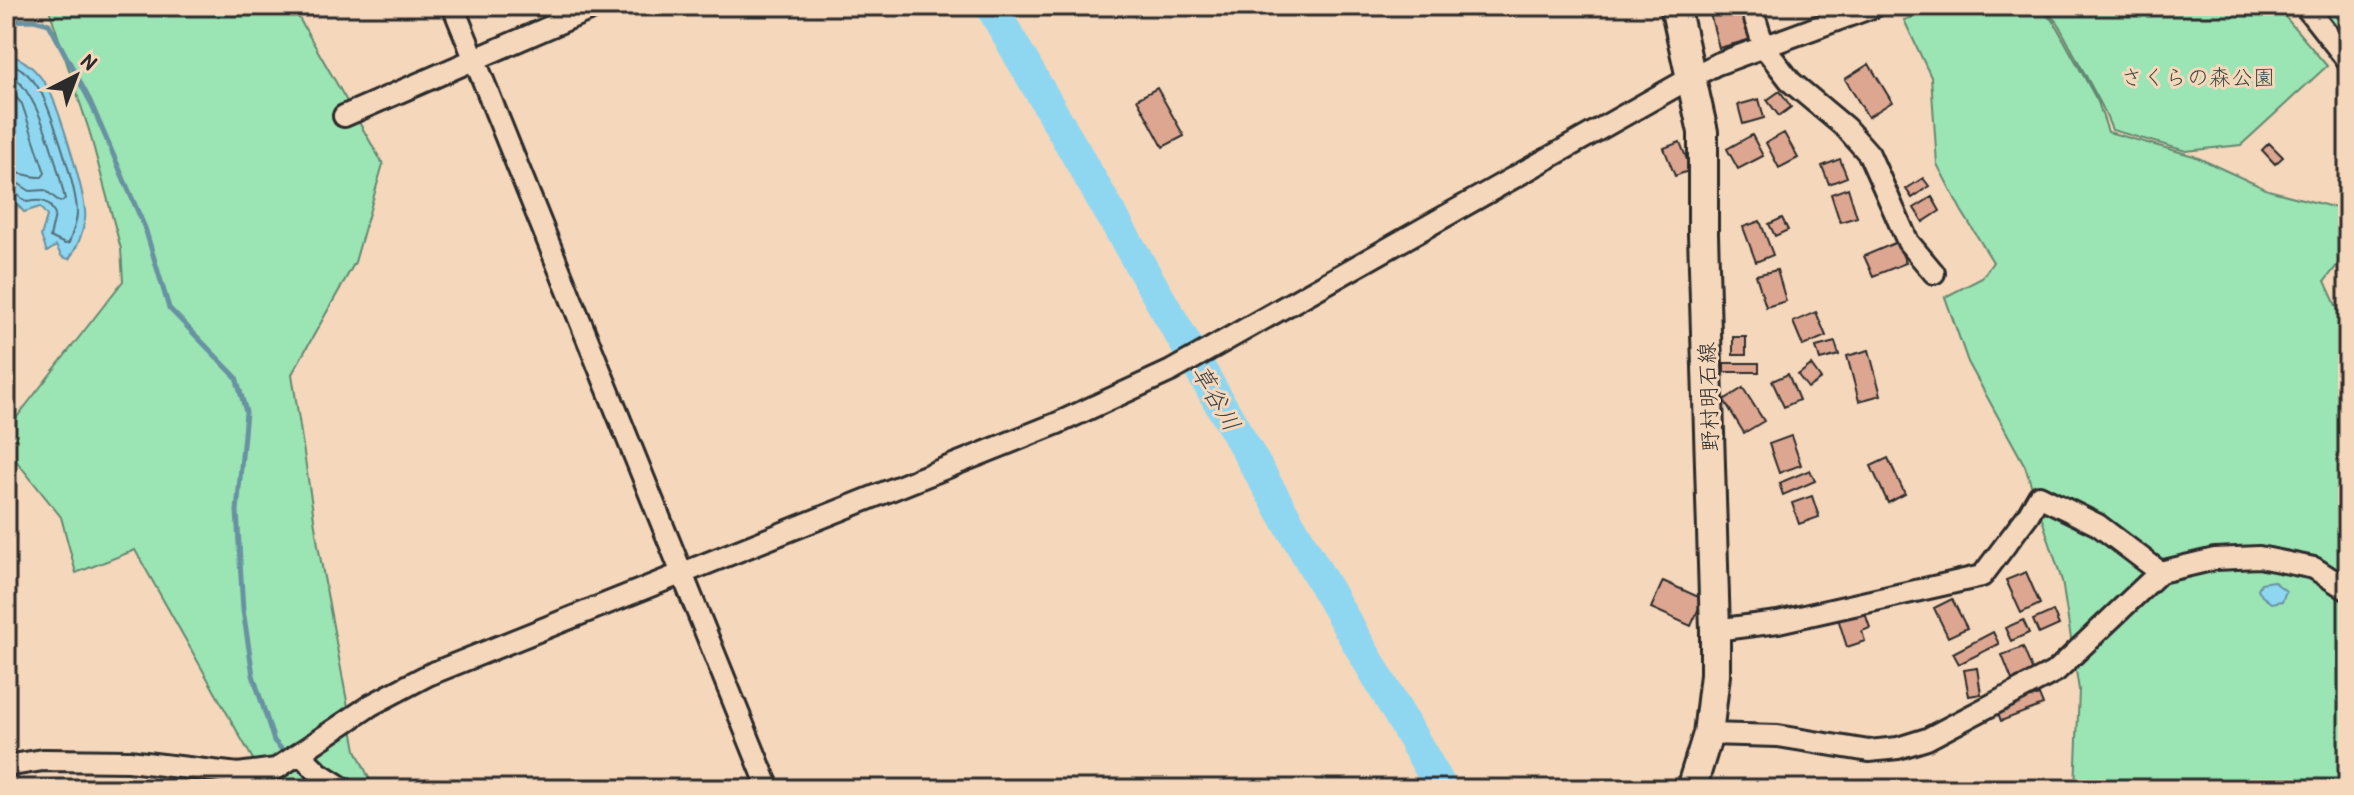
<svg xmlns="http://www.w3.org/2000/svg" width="2354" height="795" font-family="'Patrick Hand','Klee One',sans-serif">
<rect width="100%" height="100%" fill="#f5d7bb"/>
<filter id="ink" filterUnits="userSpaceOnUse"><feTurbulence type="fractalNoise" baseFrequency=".0125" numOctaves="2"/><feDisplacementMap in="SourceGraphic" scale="16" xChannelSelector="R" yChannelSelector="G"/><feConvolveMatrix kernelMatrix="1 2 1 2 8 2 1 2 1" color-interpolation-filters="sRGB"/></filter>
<g filter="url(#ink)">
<path fill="#9be4b3" stroke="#63886f" stroke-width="2" d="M48,6h244l91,158 -28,98 -63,112 26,171 38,205 18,39h-300l194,-3 -133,-236 -59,23 -15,-56 -55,-69v-17l117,-150 -2,-32 -32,-119z
M1945,6h91l18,16 44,80 10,30 86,24 74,34 80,21v40l-23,30 23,51v457h-273l4,-99 -17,-109 -37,-115 -57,-104 -23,-65 37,-19 11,-16 -32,-52 -24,-46 -6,-87 -27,-57z
M2039,6h237l51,60 -86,79 -55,6 -74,-21 -10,-24 -45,-84z
M2314,6h34v41z"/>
<path fill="#8fd7f1" stroke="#6792a2" stroke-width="2" d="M6,55c18,1 33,18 42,33 10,18 40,112 37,131 -2,13 -8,29 -16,40l-7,-2 -6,-11 -9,6 -6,-16 6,-20 -7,-9 -16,5 -10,-11 -7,2z
M2273,581l13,10 -4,10 -11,2 -9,-7 -4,-7 3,-6z"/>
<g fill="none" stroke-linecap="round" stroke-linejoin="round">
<path stroke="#53707a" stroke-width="2" d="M6,63c15,1 29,18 36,31 11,24 35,94 35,119 0,10 -5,20 -8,30l-4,1 -15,-7 5,-22c-6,-15 -13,-16 -28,-13l-11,-8 -10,1
M6,73c31,10 52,95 59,126l-5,3 -15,-12 -15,1 -11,-7 -13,1
M6,86l16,18 23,69 -3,4c-13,1 -22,-6 -36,-5"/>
<path stroke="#6792a2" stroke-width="5" d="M6,21l28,-1 15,4 41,77 55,127 24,80 67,69 10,35 -9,99 6,99 10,65 21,66 13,14
M294,762l18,20 10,7"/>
<path stroke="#8fd7f1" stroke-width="32" d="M991,6l451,783"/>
</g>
<path fill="#dca691" stroke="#2b2b2b" stroke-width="2" d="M1723,6h20l9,33 -33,9 -10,-38z
M1869,64l23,38 -24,15 -23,-38z
M1157,88l27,48 -21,11 -26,-48z
M1780,91l11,16 -12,9 -12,-16z
M1759,99l5,19 -21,6 -5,-19z
M1784,133l14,25 -19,10 -13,-25z
M1752,135l11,21 -25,13 -11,-20z
M1680,142l11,28 -16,6 -11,-28z
M2269,143l14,14 -8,7 -13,-14z
M1840,159l7,18 -18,7 -7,-18z
M1923,178l6,8 -17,12 -6,-9z
M1848,188l9,29 -17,5 -9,-28z
M1932,197l8,14 -17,11 -9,-14z
M1782,218l6,12 -13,6 -6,-12z
M1760,221l13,34 -17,7 -13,-35z
M1897,242l9,21 -33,13 -9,-20z
M1777,270l9,31 -20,6 -10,-32z
M1816,312l10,24 -23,10 -10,-24z
M1733,337h13v18h-13z
M1835,342l4,13 -19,5 -4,-13z
M1869,350l12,45 -22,6 -12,-45z
M1724,363h35v9h-35z
M1811,365l10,14 -13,9 -10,-13z
M1788,374l11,26 -15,7 -12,-26z
M1743,388l21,33 -20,12 -20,-33z
M1791,436l10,29 -22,8 -10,-29z
M1888,458l17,36 -17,9 -17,-37z
M1810,470l5,11 -32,14 -4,-12z
M1812,496l7,21 -20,7 -7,-21z
M2026,572l14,32 -19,9 -15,-33z
M1663,581l40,18 -12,27 -40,-18z
M1952,599l15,29 -19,9 -14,-29z
M1862,604l8,24 -8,3 3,10 -18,6 -11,-35z
M2053,611l6,14 -20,9 -6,-14z
M2023,620l6,13 -18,8 -6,-13z
M1993,632l6,12 -40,20 -6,-11z
M2023,647l10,25 -21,8 -10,-25z
M1977,668l4,26 -12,2 -5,-26z
M2039,695l4,10 -42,16 -4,-11z"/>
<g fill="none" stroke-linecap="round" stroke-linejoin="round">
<g stroke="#2b2b2b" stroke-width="26">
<path id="minor" d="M453,6l316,783
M1751,6l13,41 27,35 55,46 23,26 39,88 26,31
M2305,6l43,55
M344,116l254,-110
M1715,630l63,-8 204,-46 46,-61 11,-19 59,29 62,47 55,-13 44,-2 55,11 34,22
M1708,734l70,2 91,15 29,-3 29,-9 129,-68 104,-99
M300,754l19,19 25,16
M6,766l37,-6 86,1 109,13 38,-5 95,-64 57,-30 630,-252 113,-52 521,-294 25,-13 158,-58"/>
</g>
<g stroke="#2b2b2b" stroke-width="34">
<path id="secondary" d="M1675,6l28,126v102l12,396v45l-7,59 -17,55"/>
</g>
<use href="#minor" stroke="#f5d7bb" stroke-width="20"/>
<use href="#secondary" stroke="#f5d7bb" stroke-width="28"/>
</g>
</g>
<g text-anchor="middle" stroke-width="6" stroke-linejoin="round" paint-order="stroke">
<g font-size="22" fill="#3c473f" stroke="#f5d7bb">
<text x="2198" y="85">さくらの森公園</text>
</g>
<g font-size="22" fill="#2b2b2b" stroke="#f5d7bb">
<text transform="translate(1708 397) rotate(-92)" y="8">野村明石線</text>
</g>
<g font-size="24" font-style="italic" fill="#3a4549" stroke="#f5d7bb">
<text transform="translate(1216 398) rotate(60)" y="8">草谷川</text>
</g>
</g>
<rect width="2354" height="795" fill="none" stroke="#f5d7bb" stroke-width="32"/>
<rect x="16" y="16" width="2322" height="763" fill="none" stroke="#2b2b2b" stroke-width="3" filter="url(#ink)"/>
<g transform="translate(76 76) rotate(42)" stroke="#f5d7bb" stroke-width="6" paint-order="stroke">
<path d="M0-6L14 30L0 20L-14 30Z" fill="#2b2b2b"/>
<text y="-12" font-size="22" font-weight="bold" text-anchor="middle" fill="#2b2b2b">N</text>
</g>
</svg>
